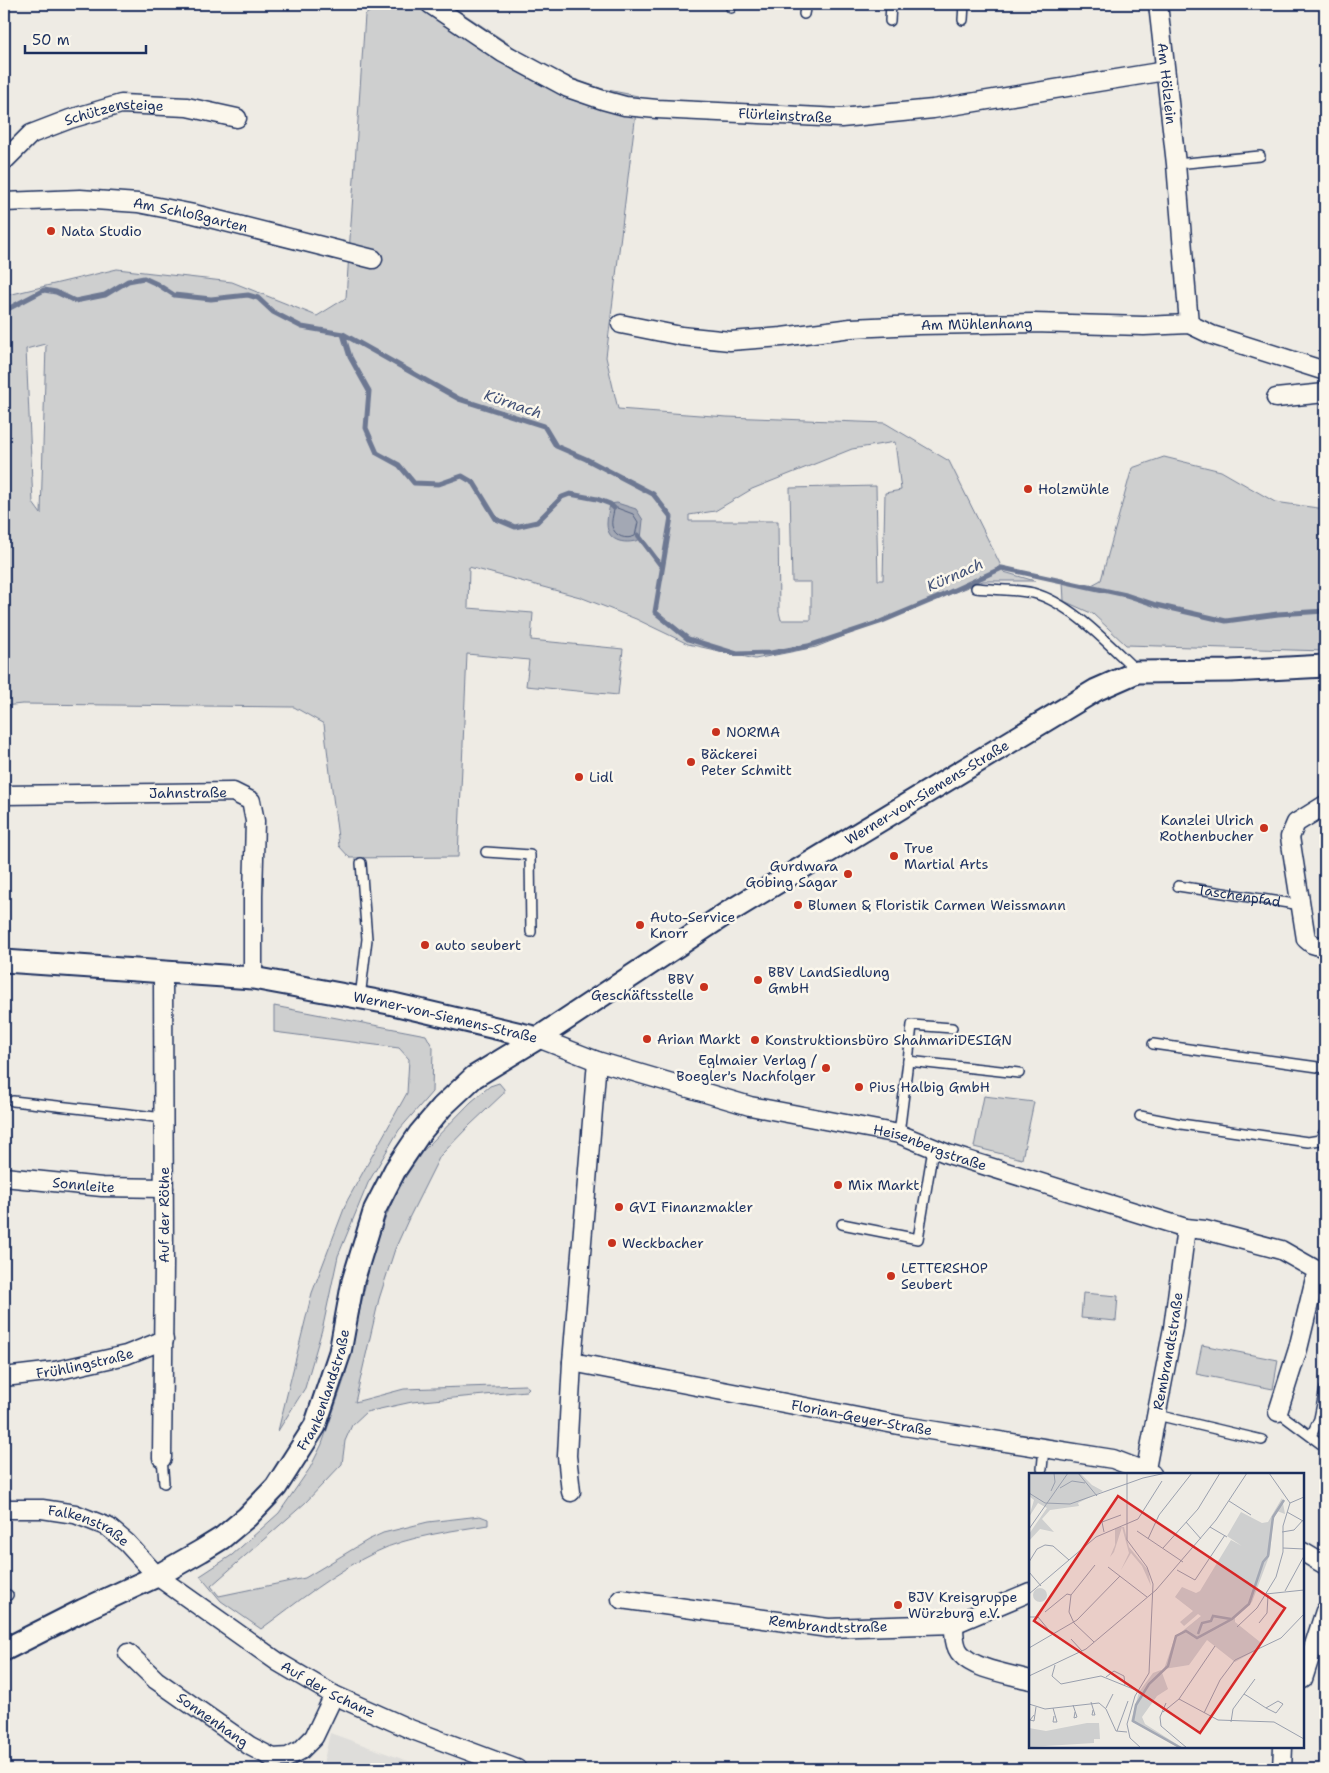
<svg xmlns="http://www.w3.org/2000/svg" width="1329" height="1773" font-family="'Shantell Sans',sans-serif">
<rect width="100%" height="100%" fill="#eeebe4"/>
<filter id="ink" filterUnits="userSpaceOnUse"><feTurbulence type="fractalNoise" baseFrequency=".02" numOctaves="2"/><feDisplacementMap in="SourceGraphic" scale="10" xChannelSelector="R" yChannelSelector="G"/><feConvolveMatrix kernelMatrix="1 2 1 2 8 2 1 2 1" color-interpolation-filters="sRGB"/></filter>
<g filter="url(#ink)">
<path fill="#deddda" d="M330,1733l100,36h-108z"/>
<path fill="#cecfcf" stroke="#747f96" fill-rule="evenodd" d="M381,4h68l84,56 41,19 29,10 35,7 -32,261 12,52 109,8 158,6 64,38 55,111 31,9h-52l-167,66 -61,12 -67,-15 -52,-25 -56,-22 -111,-30 -1,41 65,5 -2,27 92,9 -5,46 -92,-9 3,-26 -62,-6 -9,203 -108,1 -11,-12 -15,-122 -30,-17 -272,-3 -18,2v-410l113,-27 115,13 85,34 29,-18 19,-283zM45,344l1,1 -5,169 -8,-11 -7,-154zM895,442l6,48 -16,3 -2,87h-5l-2,-94 -86,2 2,94h19v38h-30l-2,-8 -1,-91h-89v-6l26,-4 37,-22 100,-40z
M1164,457l57,14 54,31 50,7v142l-199,-6 -33,-31 -29,-13 -1,-19 27,4 11,-6 31,-112z
M274,1006l152,29 7,13 -1,44 -33,38 -31,53 -30,73 -15,70 -18,62 -27,43 34,-138 35,-92 60,-108 2,-34 -10,-11 -125,-16z
M499,1083l5,6v4l-35,33 -29,30 -31,62 -14,31 -16,50 -24,103 49,-13 121,-4 4,3 -3,3 -114,11 -46,10 -14,13 -7,16 -3,23 -37,39 -94,83 8,10 86,-18 63,-38 15,-7 45,-11 52,-6 8,3v6c-36,6 -80,11 -112,27 -42,20 -78,50 -115,77l-40,-28 -21,-25 32,-21 47,-42 31,-45 12,-24 23,-67 29,-131 24,-58 24,-36 49,-50 19,-16z
M984,1096l50,6 -12,57 -48,-12z
M1083,1293l35,3 -2,25 -35,-3z
M1202,1345l76,15 -5,29 -77,-15z"/>
<path fill="#a3a8b4" stroke="#6d7892" d="M617,503l19,6 7,11 -2,19c-13,6 -34,4 -34,-15 0,-7 2,-14 3,-20z"/>
<g fill="none" stroke-linecap="round" stroke-linejoin="round">
<path stroke="#515f80" stroke-width="1" d="M617,508l16,6 5,8 -3,14c-9,4 -20,1 -23,-10 -1,-4 1,-11 2,-16z"/>
<path stroke="#6d7892" stroke-width="5" d="M4,311l40,-21 12,2 19,9 30,-6 23,-14 16,-3 13,6 17,11 37,4 37,-4 10,3 15,14 29,15 41,7 116,65 85,27 12,20 30,13 67,35 18,23 -16,95 33,27 49,15 34,-1 37,-7 72,-24 57,-24 65,-30 124,27 30,10 70,16 52,-7 47,-3
M343,334l7,23 19,34 -3,37 11,25 22,12 15,18 25,1 23,-8 12,7 22,36 19,8 22,-5 25,-25 8,-3 27,5 13,5 4,4
M638,535l24,32"/>
<g stroke="#1b2f5e" stroke-width="12">
<g id="service">
<path d="M731,8v-4"/>
<path d="M804,14l2,-10"/>
<path d="M963,20l1,-16"/>
<path d="M890,21l1,-17"/>
<path d="M1176,164l84,-8"/>
<path d="M976,588c18,2 39,1 57,5 38,10 76,52 104,78"/>
<path d="M486,852l44,3 1,77"/>
<path id="s1" d="M1178,886l123,19"/>
<path d="M360,998l7,-59 -6,-76"/>
<path d="M1153,1044l172,24"/>
<path d="M908,1061l4,-36 40,3"/>
<path d="M13,1101l151,17"/>
<path d="M1140,1116l41,8 127,18 12,-2 5,-9"/>
<path d="M899,1134l9,-73 111,12"/>
<path d="M842,1224l76,15 15,-90"/>
<path d="M1278,1412l47,35"/>
<path d="M1157,1415l105,25"/>
<path d="M1311,1436l8,-17 6,-30"/>
<path d="M162,1458l2,25"/>
<path d="M1042,1469l2,-21"/>
<path d="M4,1595h4"/>
</g>
</g>
<g stroke="#1b2f5e" stroke-width="21">
<g id="minor">
<path id="s2" d="M430,4l73,49 65,35 35,12 22,6 32,3 184,9 92,-9 232,-38"/>
<path id="s3" d="M1158,4l18,160 13,160"/>
<path id="s4" d="M4,161l27,-27 39,-15 51,-15 66,3 50,11"/>
<path id="s5" d="M4,202l76,-3 58,4 56,11 179,45"/>
<path id="s6" d="M621,324l60,12 49,5 52,-4 69,-9 67,-3 115,-2 111,3 45,-2 23,11 113,36"/>
<path d="M1276,398l49,-5"/>
<path id="s7" d="M4,795l229,-3 18,9 4,20 -2,74v83"/>
<path d="M1325,805l-29,18 -6,14 16,102 6,5 13,4"/>
<path id="s8" d="M538,1038l59,23 153,45 149,28 49,20 238,74 19,2 76,20 44,25"/>
<path id="s9" d="M4,1177l98,10 62,1"/>
<path id="s10" d="M572,1362l332,64 209,33 39,15"/>
<path id="s11" d="M4,1377l51,-6 71,-16 38,-15"/>
<path d="M1278,1412l20,-63 19,-79"/>
<path d="M162,1458l2,-195 -1,-290"/>
<path id="s12" d="M1145,1474l28,-146 13,-100"/>
<path d="M571,1492l-4,-36 5,-94 25,-301"/>
<path id="s13" d="M4,1509h38l33,5 33,13 19,16 30,33 121,86 56,33 76,34 107,40"/>
<path d="M1303,1552l22,13"/>
<path id="s14" d="M621,1599l207,29 126,-4 76,-32"/>
<path d="M954,1624c0,10 0,23 7,30 14,16 49,20 69,26"/>
<path id="s15" d="M128,1653l28,27 94,66 23,12 15,-1 13,-7 13,-13 20,-42"/>
<path d="M1303,1679l22,-68"/>
<path d="M1282,1769l1,-22"/>
</g>
</g>
<g stroke="#1b2f5e" stroke-width="25">
<g id="tertiary">
<path id="s16" d="M4,961l249,17 136,25 149,35"/>
<path id="s17" d="M4,1650l79,-40 74,-34 44,-25 21,-13 25,-21 29,-30 39,-61 25,-74 13,-71 22,-72 20,-39 25,-37 22,-26 32,-30 64,-39 189,-125 369,-223 41,-18 94,-1 94,-5"/>
</g>
</g>
<use href="#service" stroke="#fbf7ec" stroke-width="9"/>
<use href="#minor" stroke="#fbf7ec" stroke-width="18"/>
<use href="#tertiary" stroke="#fbf7ec" stroke-width="21"/>
</g>
</g>
<g fill="#c8321e" stroke="#fbf7ec" stroke-width="2">
<circle cx="51" cy="231" r="5"/>
<circle cx="1028" cy="489" r="5"/>
<circle cx="716" cy="732" r="5"/>
<circle cx="691" cy="762" r="5"/>
<circle cx="579" cy="777" r="5"/>
<circle cx="1264" cy="828" r="5"/>
<circle cx="894" cy="856" r="5"/>
<circle cx="848" cy="874" r="5"/>
<circle cx="798" cy="905" r="5"/>
<circle cx="640" cy="925" r="5"/>
<circle cx="425" cy="945" r="5"/>
<circle cx="758" cy="980" r="5"/>
<circle cx="704" cy="987" r="5"/>
<circle cx="647" cy="1039" r="5"/>
<circle cx="755" cy="1040" r="5"/>
<circle cx="826" cy="1068" r="5"/>
<circle cx="859" cy="1087" r="5"/>
<circle cx="838" cy="1185" r="5"/>
<circle cx="619" cy="1207" r="5"/>
<circle cx="612" cy="1243" r="5"/>
<circle cx="891" cy="1276" r="5"/>
<circle cx="898" cy="1605" r="5"/>
</g>
<g text-anchor="middle" stroke-width="5" stroke-linejoin="round" paint-order="stroke">
<g font-size="14" fill="#1b2f5e" stroke="#fbf7ec">
<text dy="5" stroke="none"><textPath href="#s3" startOffset="80">Am Hölzlein</textPath></text>
<text dy="5" stroke="none"><textPath href="#s4" startOffset="125">Schützensteige</textPath></text>
<text dy="5" stroke="none"><textPath href="#s2" startOffset="382">Flürleinstraße</textPath></text>
<text dy="5" stroke="none"><textPath href="#s5" startOffset="188">Am Schloßgarten</textPath></text>
<text dy="5" stroke="none"><textPath href="#s6" startOffset="358">Am Mühlenhang</textPath></text>
<text dy="5" stroke="none"><textPath href="#s17" startOffset="1319">Werner-von-Siemens-Straße</textPath></text>
<text dy="5" stroke="none"><textPath href="#s7" startOffset="184">Jahnstraße</textPath></text>
<text dy="5" stroke="none"><textPath href="#s1" startOffset="62">Taschenpfad</textPath></text>
<text dy="5" stroke="none"><textPath href="#s16" startOffset="446">Werner-von-Siemens-Straße</textPath></text>
<text dy="5" stroke="none"><textPath href="#s8" startOffset="408">Heisenbergstraße</textPath></text>
<text dy="5" stroke="none"><textPath href="#s9" startOffset="80">Sonnleite</textPath></text>
<text transform="translate(164 1215) rotate(-90)" y="5">Auf der Röthe</text>
<text dy="5" stroke="none"><textPath href="#s12" startOffset="125">Rembrandtstraße</textPath></text>
<text dy="5" stroke="none"><textPath href="#s11" startOffset="82">Frühlingstraße</textPath></text>
<text dy="5" stroke="none"><textPath href="#s17" startOffset="429">Frankenlandstraße</textPath></text>
<text dy="5" stroke="none"><textPath href="#s10" startOffset="295">Florian-Geyer-Straße</textPath></text>
<text dy="5" stroke="none"><textPath href="#s13" startOffset="88">Falkenstraße</textPath></text>
<text dy="5" stroke="none"><textPath href="#s14" startOffset="209">Rembrandtstraße</textPath></text>
<text dy="5" stroke="none"><textPath href="#s13" startOffset="382">Auf der Schanz</textPath></text>
<text dy="5" stroke="none"><textPath href="#s15" startOffset="108">Sonnenhang</textPath></text>
</g>
<g font-size="14" fill="#1b2f5e" stroke="#fbf7ec" text-anchor="start">
<text x="61" y="236">Nata Studio</text>
<text x="1038" y="494">Holzmühle</text>
<text x="726" y="737">NORMA</text>
<text x="701" y="759">Bäckerei<tspan x="701" dy="16">Peter Schmitt</tspan></text>
<text x="589" y="782">Lidl</text>
<text x="1254" y="825" text-anchor="end">Kanzlei Ulrich<tspan x="1254" dy="16">Rothenbucher</tspan></text>
<text x="904" y="853">True<tspan x="904" dy="16">Martial Arts</tspan></text>
<text x="838" y="871" text-anchor="end">Gurdwara<tspan x="838" dy="16">Gobing Sagar</tspan></text>
<text x="808" y="910">Blumen &amp; Floristik Carmen Weissmann</text>
<text x="650" y="922">Auto-Service<tspan x="650" dy="16">Knorr</tspan></text>
<text x="435" y="950">auto seubert</text>
<text x="768" y="977">BBV LandSiedlung<tspan x="768" dy="16">GmbH</tspan></text>
<text x="694" y="984" text-anchor="end">BBV<tspan x="694" dy="16">Geschäftsstelle</tspan></text>
<text x="657" y="1044">Arian Markt</text>
<text x="765" y="1045">Konstruktionsbüro ShahmariDESIGN</text>
<text x="816" y="1065" text-anchor="end">Eglmaier Verlag /<tspan x="816" dy="16">Boegler's Nachfolger</tspan></text>
<text x="869" y="1092">Pius Halbig GmbH</text>
<text x="848" y="1190">Mix Markt</text>
<text x="629" y="1212">GVI Finanzmakler</text>
<text x="622" y="1248">Weckbacher</text>
<text x="901" y="1273">LETTERSHOP<tspan x="901" dy="16">Seubert</tspan></text>
<text x="908" y="1602">BJV Kreisgruppe<tspan x="908" dy="16">Würzburg e.V.</tspan></text>
</g>
<g font-size="15" font-style="italic" fill="#445378" stroke="#fbf7ec">
<text transform="translate(513 404) rotate(19)" y="5">Kürnach</text>
<text transform="translate(955 575) rotate(-24)" y="5">Kürnach</text>
</g>
</g>
<g transform="translate(1029 1473)">
<rect width="275" height="275" fill="#eeebe4"/>
<path d="M0,0h51l12,12 11,6 -25,12 1,3 -29,4 -8,9 12,13 -14,-3 -11,12v-7l18,-26 -9,-5 -9,14 5,-17 -5,-4zM253,25l3,16 -8,-3 -4,10 -3,33 -18,48 -17,16v4l25,20v6l-25,14 -28,-22 -18,25 -25,4 11,-32 26,-21 -3,-2 -14,12 -4,-4 13,-11 -18,-14 7,-10 14,6 4,-2 31,-51 11,6 -15,-10 14,-24 21,11 6,-1zM91,54h4l5,20 19,23 3,16 -9,-20 -11,-13 -10,17 8,-17 -7,-26 -8,25 -4,5 5,-12v-16zM4 122a7 7 0 1 1 14 0a7 7 0 1 1-14 0ZM132,197l7,19 -11,7 -15,21 3,7 38,24 -52,-27 8,-29 14,-19zM58,250h12l1,16h-6v4l-65,4v-19l17,3z" fill="#cecfcf"/>
<path fill="none" stroke="#a3a8b4" stroke-width="2.5" d="M169,161l4,-11 9,-2 2,-5 18,3M152,275l-48,-27 3,-16 13,-21 19,-18 8,-30 10,-5 11,7 35,-19 17,-15 14,-42 5,-6 5,-39 11,-17"/>
<path fill="none" stroke="#9aa0ae" stroke-width="1" d="M49,0l19,23M98,0v67l20,27 6,17 -4,89 -14,23 -8,28 3,14 11,10M240,0l21,30M31,15l12,-7 13,2M22,18l4,-9 -1,-9M0,20l16,10 25,1 73,-26 23,-5M200,28l22,14M261,30l14,-6M258,39l16,9M157,49l15,17M181,54l17,10M0,56l39,-56M108,58l46,31M75,59l-2,-10 19,-7M253,59l12,-2 10,-11M119,66l11,-24 33,-42M134,75l35,-39 22,-36M254,75l21,1M0,89l8,-13 8,-4 8,1 16,14M79,94l39,30M148,97l18,10 30,-45M0,99l12,14M256,118l19,-35M0,121l67,-57 42,-18 24,-38M237,121l38,-4M16,139l22,-18 4,1M0,144h9l14,17M230,150l8,-10 1,-18M208,154l20,-19 19,-31 7,-25v-26l7,-23M42,166l11,12M65,169l-20,-19 -5,-11 2,-17 24,-30M0,175l48,-28 43,-44M26,192l-3,11 9,8 40,-8 37,15M0,203l57,-27 70,-59 60,-70 31,-47M77,204l8,-6 10,5 1,9M215,221l5,3 17,11 10,5 7,-9 -5,-3 -12,7M150,226l39,21 56,2 30,17M62,229l4,13h-3l1,-5M137,230l-6,14 1,9 26,22M0,231l16,5 54,-6 7,6 10,22 11,1M44,232l4,12 -3,1 1,-6M24,235l4,14h-4l1,-6M77,235l7,-14M134,239l16,-13 36,-53M175,240l16,-33 15,-20 46,-22 23,-24M5,242l-4,5 4,1 2,-14M202,249l2,-13 22,-30M88,258l11,-30"/>
<path fill="#d62828" fill-opacity="0.15" stroke="#d62828" stroke-width="2.5" d="M89,23l167,112 -85,125 -166,-112z"/>
<rect width="275" height="275" fill="none" stroke="#1b2f5e" stroke-width="2.5"/>
</g>
<rect width="1329" height="1773" fill="none" stroke="#fbf7ec" stroke-width="20"/>
<rect x="10" y="10" width="1309" height="1753" fill="none" stroke="#1b2f5e" stroke-width="2" filter="url(#ink)"/>
<path d="M25 45v8h121v-8" fill="none" stroke="#1b2f5e" stroke-width="2.5"/>
<text x="32" y="45" font-size="15" fill="#1b2f5e" stroke="#fbf7ec" stroke-width="4" paint-order="stroke">50 m</text>
</svg>
